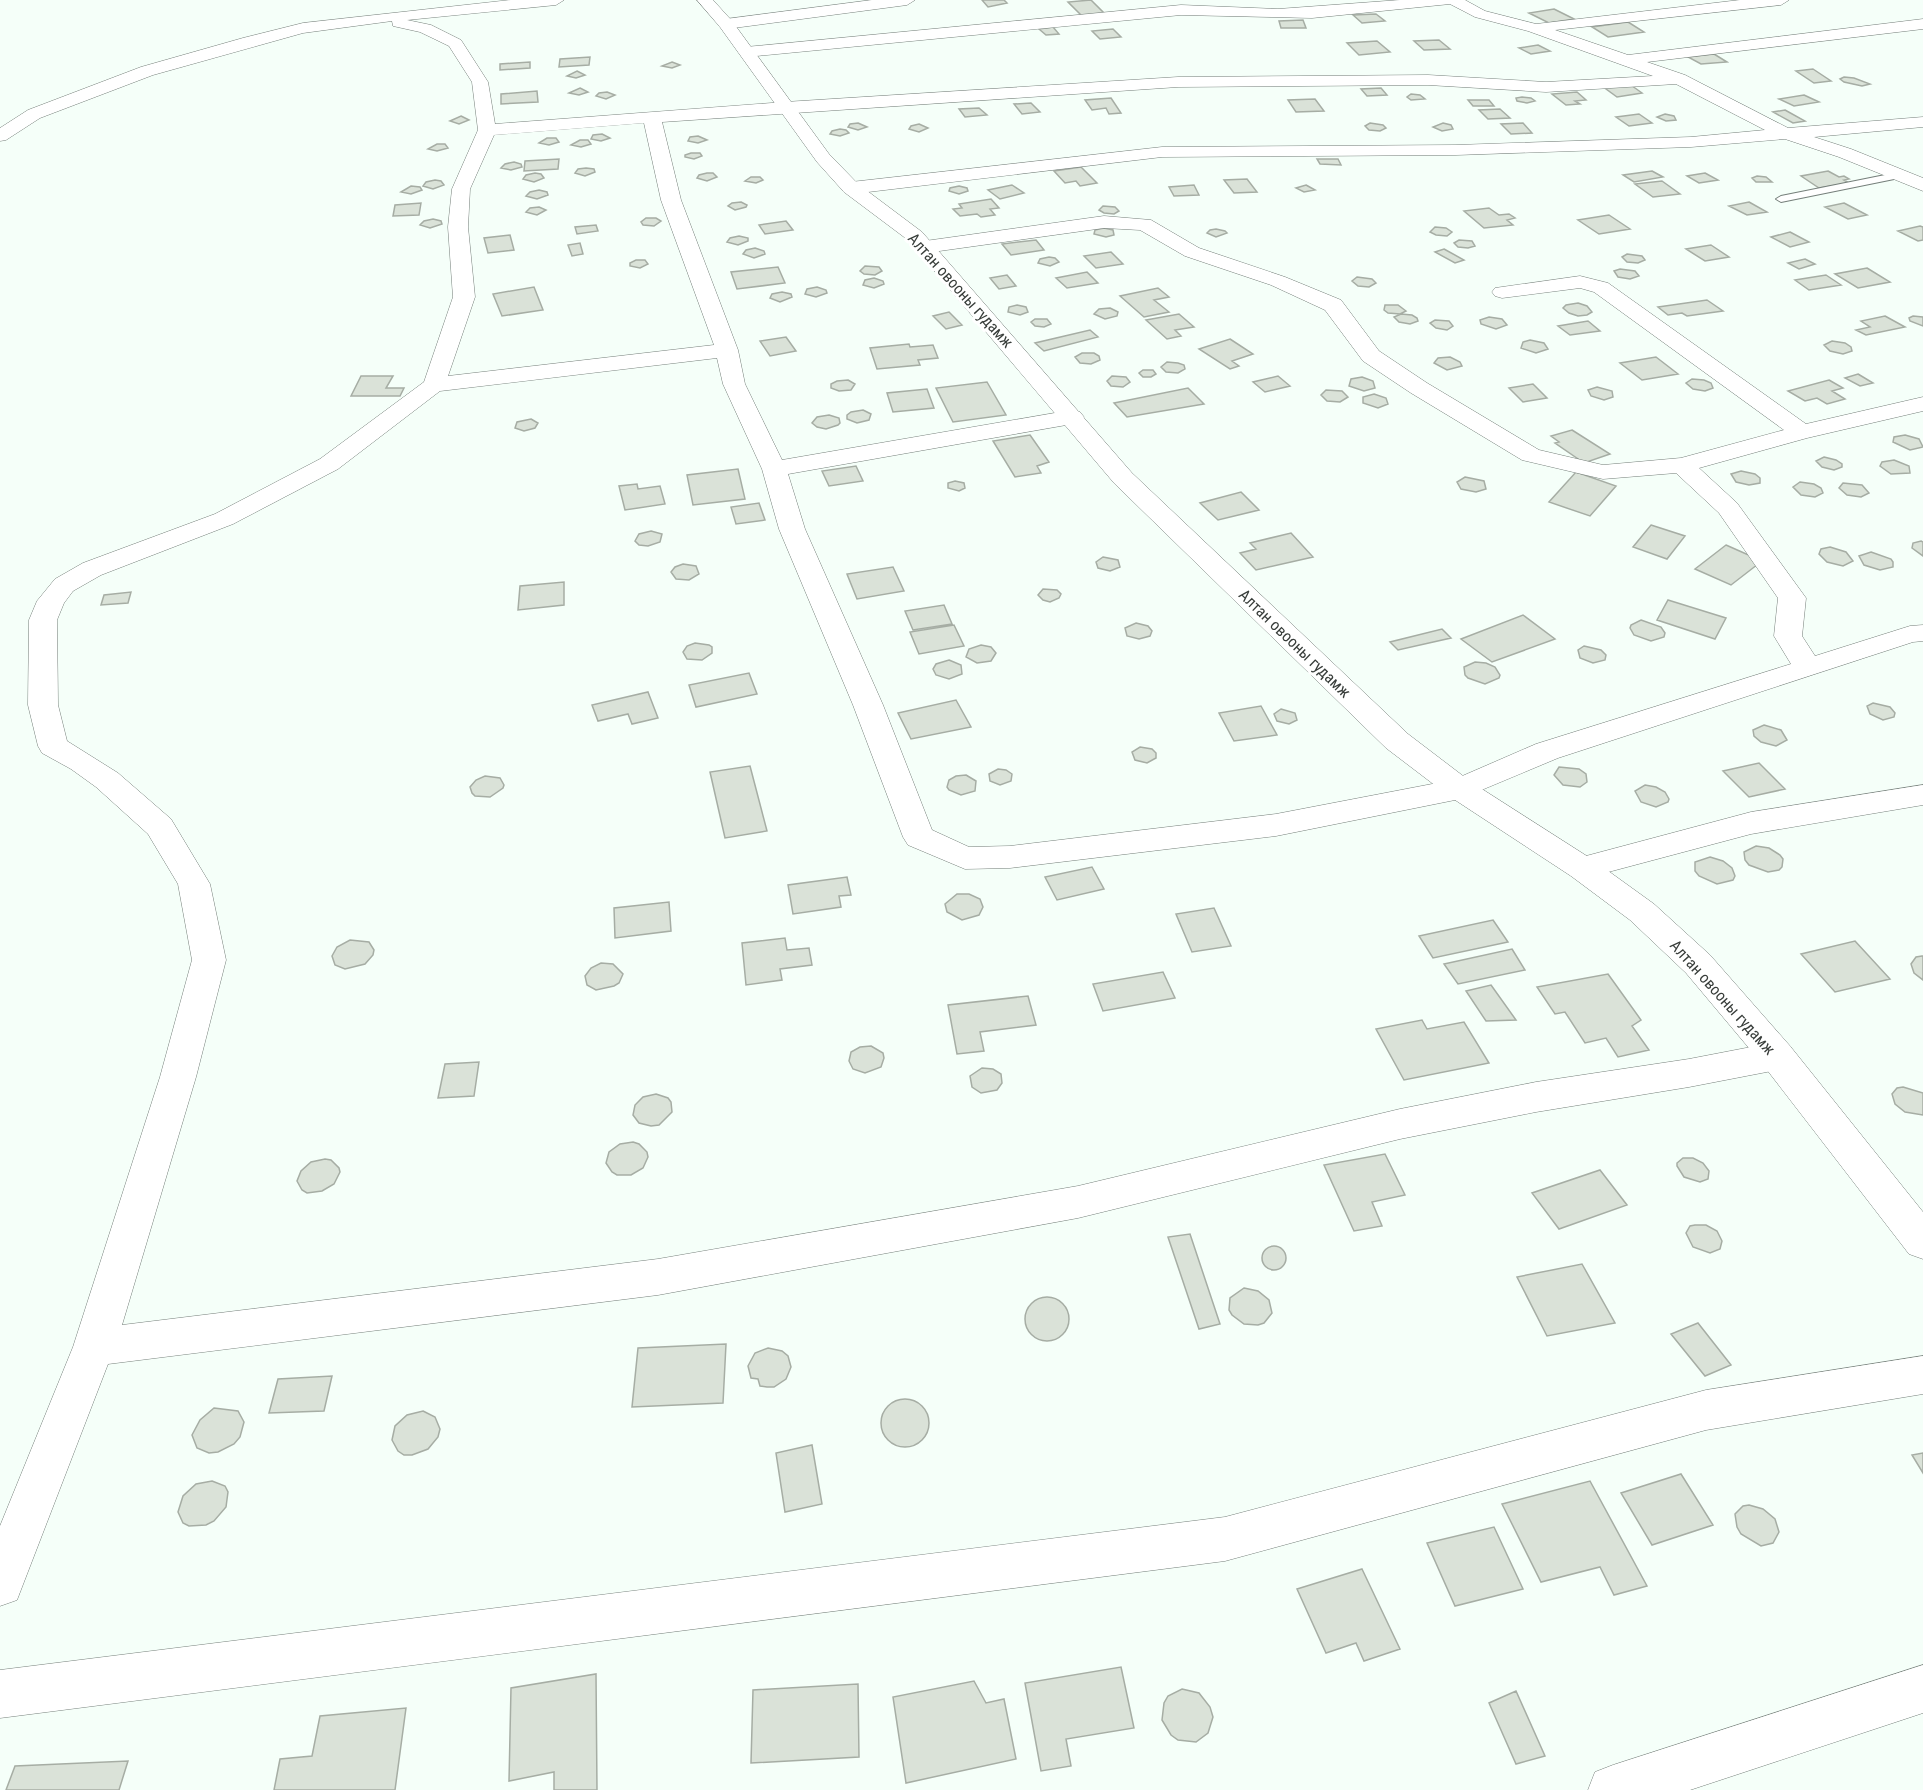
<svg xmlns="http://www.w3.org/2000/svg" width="1923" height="1790" font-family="'Roboto Condensed',sans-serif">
<rect width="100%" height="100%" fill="#f5fff9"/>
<path fill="#dae2d8" stroke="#a6ada4" stroke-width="1.5" d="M982,0h22l3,3 -19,4z
M1091,0l14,14 -23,2 -14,-14z
M1554,9l20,10 -25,4 -20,-10z
M1376,14l9,7 -23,2 -9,-8z
M1303,20l3,8h-25l-2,-7z
M1628,22l16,10 -36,5 -16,-10z
M1053,27l6,7 -13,1 -7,-6z
M1113,29l8,8 -21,2 -8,-8z
M1439,40l11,9 -26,1 -10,-9z
M1377,41l13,11 -31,3 -12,-12z
M1538,45l12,6 -19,3 -12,-6z
M1714,54l13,8 -26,2 -13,-7z
M590,57l-1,8 -30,2 1,-8z
M530,62v6l-30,2v-6z
M672,62l8,3 -8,3 -10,-2z
M1813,69l18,12 -17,2 -18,-12z
M577,71l8,4 -9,3 -9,-2z
M1844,77l10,1 16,6 -8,2 -18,-4 -4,-3z
M1628,83l14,10 -25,4 -15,-11z
M580,88l8,4 -9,3 -10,-2z
M1381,88l6,7 -20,1 -6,-7z
M537,91l1,11 -37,2v-10z
M607,92l8,3 -9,4 -10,-3 3,-3z
M1577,92l9,8 -11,1 5,3 -14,1 -14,-11z
M1411,94l9,1 5,4 -14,1 -4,-3z
M1804,95l15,7 -25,4 -15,-7z
M1522,97l9,1 4,3 -8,2 -10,-2 -1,-3z
M1111,98l10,15 -12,1 -3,-6 -14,2 -7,-10z
M1315,99l9,12 -28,1 -8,-12z
M1468,100h21l5,6h-21z
M1031,103l9,9 -18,2 -8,-10z
M979,108l8,7 -22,2 -6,-8z
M1500,109l10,9 -22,1 -9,-9z
M1785,110l20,11 -12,2 -20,-11z
M1639,114l13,9 -23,3 -13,-9z
M1665,114l9,2 2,4 -10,1 -9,-4z
M461,116l8,4 -10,4 -9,-3z
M858,123l9,4 -9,3 -10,-3 2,-3z
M1370,123l13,2 3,3 -6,3 -11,-1 -4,-4z
M1443,123l8,2 2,4 -11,2 -9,-4z
M1523,123l9,10 -21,1 -10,-10z
M919,124l9,4 -9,4 -10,-3 2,-3z
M840,129l6,1 3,3 -9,3 -10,-2 2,-3z
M602,134l8,4 -9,3 -10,-2 2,-4z
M698,136l9,4 -9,3 -10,-2 2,-4z
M547,138h9l3,4 -10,3 -10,-2z
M580,140h8l3,4 -10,3 -10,-2z
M437,144h8l3,4 -11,3 -9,-2z
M691,153h9l2,3 -8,3 -9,-2v-2z
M559,159l-1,10 -34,2 1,-10z
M1317,159h21l3,6 -21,-1z
M514,162l7,2 1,3 -11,3 -10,-2 4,-4z
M1081,167l16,16 -17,3 -4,-5 -11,2 -11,-12z
M586,168l8,1 1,3 -10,4 -10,-3 3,-4z
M1652,171l11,6 -29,5 -11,-7z
M1828,171l11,6 5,-1 5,3 -5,1 5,3 -30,5 -18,-12z
M535,173l6,1 3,4 -10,4 -11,-3 3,-4z
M707,173h6l4,4 -10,4 -10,-3 2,-3z
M1705,173l13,7 -19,3 -12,-7z
M1757,176l9,1 6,5h-16l-4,-4z
M751,177h9l3,3 -7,3 -11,-2z
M1247,179l10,13 -23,1 -10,-13z
M435,180l6,1 3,4 -11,4 -10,-3 3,-4z
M1662,181l18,13 -27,3 -18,-13z
M1012,185l12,8 -24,6 -12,-9z
M1194,185l5,10 -25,1 -5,-9z
M1306,185l9,5 -11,2 -8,-4z
M411,186l9,1 2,3 -11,4 -10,-2z
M959,186l8,2 1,3 -9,3 -10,-3 1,-3z
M539,190l8,2 1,3 -11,4 -11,-3 4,-4z
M991,199l8,9 -9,1 5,6 -14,2 -4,-3 -17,2 -7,-7 9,-1 -3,-4z
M741,202l6,3 -1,2 -11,3 -7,-4 4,-3z
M1749,202l18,10 -20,3 -18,-9z
M421,203l-2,12 -26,1 2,-11z
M1844,203l23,12 -19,4 -23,-12z
M1103,206l12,1 4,4 -5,3 -10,-1 -5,-3z
M539,207l7,3 -9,5 -11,-3 4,-4z
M1489,208l10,7 10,-1 6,4 -8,2 6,5 -29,3 -20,-17z
M1609,215l21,14 -31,5 -21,-14z
M646,218h10l5,3 -7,5 -11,-1 -2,-3z
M433,219l8,2 1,3 -12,4 -10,-3 4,-4z
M786,221l7,9 -28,4 -6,-9z
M596,225l2,6 -21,3 -2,-7z
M1920,226l3,1v13l-5,1 -20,-10z
M1435,227l11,1 6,4 -5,4 -11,-1 -6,-3z
M1104,228l9,2 1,5 -8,2 -12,-3 1,-4z
M1216,229l9,2 2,2 -11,4 -9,-4 3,-3z
M1790,232l19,10 -19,5 -19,-10z
M510,235l4,15 -26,3 -4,-15z
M739,236l9,2v3l-10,4 -11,-3 3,-4z
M1036,240l8,10 -33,5 -9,-11z
M1459,240l13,1 3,5 -7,2 -10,-1 -4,-4z
M580,243l3,11 -11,2 -4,-11z
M1711,245l18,12 -24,4 -19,-12z
M755,248l9,3 1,3 -11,4 -11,-4 3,-4z
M1444,249l20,11 -9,3 -20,-11z
M1111,252l12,12 -27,4 -12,-12z
M1627,254l15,2 3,4 -7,3 -11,-1 -5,-5z
M1049,257l6,1 4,4 -9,4 -12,-3 2,-4z
M1805,259l10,5 -16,5 -11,-6z
M636,260h9l3,4 -8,4 -10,-2v-3z
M865,266l14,1 3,4 -7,4 -11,-1 -4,-3z
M778,267l7,16 -48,6 -6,-17z
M1867,268l23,14 -32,6 -23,-14z
M1620,269l15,2 4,5 -9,3 -12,-2 -4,-6z
M1087,272l11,11 -31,5 -11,-10z
M1007,275l9,11 -17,3 -9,-11z
M1826,275l15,10 -32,5 -14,-10z
M1357,277l15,2 4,4 -7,4 -11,-1 -6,-5z
M874,278l9,3 1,3 -10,4 -11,-3 2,-5z
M534,287l9,23 -41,6 -9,-22z
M817,287l9,3 1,3 -11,4 -11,-3 2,-5z
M1158,288l11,9 -15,3 15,12 -25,5 -24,-21z
M782,292l9,2 1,3 -12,5 -10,-4 2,-4z
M1707,300l16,11 -36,5 -5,-3 -14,2 -10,-8z
M1578,303l9,3 5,6 -5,3 -9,1 -9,-3 -6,-5 3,-3z
M1017,305l9,2 2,5 -8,3 -12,-3 1,-5z
M1385,305h13l8,6 -6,3 -12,-1 -4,-3z
M1110,308l8,4 -1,4 -12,3 -11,-5 5,-5z
M949,312l13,13 -16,4 -13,-13z
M1179,314l15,13 -19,3 6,6 -14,3 -21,-19z
M1401,314l11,1 5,3 1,3 -8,3 -11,-2 -5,-5z
M1885,316l20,11 -39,8 -10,-5 14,-3 -9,-6z
M1913,316l10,1v9l-13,-5 -1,-3z
M1489,317l13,2 5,6 -11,4 -15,-5 -1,-4z
M1035,319h12l4,5 -7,3 -9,-1 -4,-4z
M1435,320l14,1 4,5 -6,4 -11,-2 -6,-5z
M1588,321l12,10 -30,4 -12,-9z
M1090,330l8,7 -54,14 -9,-8z
M786,337l10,14 -26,5 -10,-15z
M1230,339l23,15 -21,7 7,5 -9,3 -31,-20z
M1530,340l14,3 4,6 -12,4 -15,-5 2,-6z
M1832,341l13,2 6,4 1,4 -9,3 -13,-3 -6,-6z
M909,344l1,3 23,-2 5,13 -20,2 2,5 -43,4 -7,-21z
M1082,353h12l5,3 1,4 -9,4 -11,-1 -5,-6z
M1450,357l10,5 2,4 -15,4 -13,-7 4,-5z
M1656,357l22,17 -36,6 -22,-17z
M1167,362l11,1 6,2 1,4 -7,4 -12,-1 -5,-5z
M1143,370h10l3,4 -5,3h-8l-4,-4z
M1858,374l15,9 -13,3 -15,-8z
M361,376h32l-7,12h18l-4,8h-49z
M1112,376l14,1 4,5 -7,5 -12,-1 -4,-5z
M1278,376l12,10 -25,6 -12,-10z
M1362,377l11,4 2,7 -11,3 -15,-5 2,-7z
M1692,379l12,1 7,3 2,5 -8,3 -12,-2 -7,-6z
M848,380l7,4 -4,6 -12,1 -8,-3v-4l6,-3z
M1829,380l14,8 -11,3 13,8 -18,5 -10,-6 -12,3 -17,-10z
M987,382l19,33 -53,7 -17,-34z
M1533,384l14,14 -24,4 -14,-14z
M1597,387l15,4 1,6 -9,3 -13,-4 -3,-6z
M1188,388l16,16 -77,13 -13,-14z
M927,389l7,19 -41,4 -6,-19z
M1326,390l16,1 6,6 -8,5 -13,-1 -6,-6z
M1374,394l12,4 2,6 -10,4 -15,-5v-6z
M863,410l8,4 -2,6 -12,3 -10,-4v-4l4,-3z
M829,415l10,3 1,5 -2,2 -12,4 -9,-2 -5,-4 5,-6z
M531,419l7,4 -3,5 -11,3 -9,-3 2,-6z
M1572,430l38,24 -26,9 -29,-20 4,-1 -8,-6z
M1030,435l19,27 -12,4 4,7 -26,4 -22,-36z
M1905,435l14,4 4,8 -13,3 -17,-8 1,-5z
M1824,457l12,3 6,4v3l-8,3 -12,-3 -6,-6z
M1894,460l15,6 1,7 -19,1 -11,-8 2,-4z
M856,466l7,15 -34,5 -7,-15z
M738,469l7,30 -52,6 -6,-30z
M1741,471l14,3 5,4v5l-11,2 -13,-3 -5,-8z
M1576,472l40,14 -26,30 -41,-14z
M1465,477l19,4 2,8 -10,3 -15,-3 -4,-7z
M955,481l9,2 1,5 -6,3 -11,-3v-5z
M1800,482l14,2 7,4 2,5 -8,4 -14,-2 -8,-8z
M1843,483l19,2 7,8 -8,4 -14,-2 -8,-7z
M637,484l1,5 22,-3 5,18 -40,6 -6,-24z
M1241,492l18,18 -41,10 -18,-17z
M759,503l6,17 -29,4 -5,-17z
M1651,525l34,11 -18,23 -34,-12z
M651,531l11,3 -2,8 -12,4 -9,-1 -4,-4 4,-7z
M1291,533l22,24 -57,13 -16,-17 16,-4 -6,-6z
M1921,541l2,1v14l-11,-8 1,-5z
M1726,545l36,16 -31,24 -36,-16z
M1830,547l16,5 7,9 -10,5 -16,-4 -8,-8 2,-5z
M1871,552l20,7 2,3v5l-13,3 -16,-5 -5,-9z
M1103,557l15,3 2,7 -10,4 -12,-3 -2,-6z
M683,564l13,2 3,8 -10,6 -13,-1 -5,-7 4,-5z
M893,567l11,24 -47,8 -10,-25z
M564,582v23l-46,5 2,-24z
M1043,589l14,1 4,4 -2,4 -9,4 -7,-2 -5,-5z
M131,592l-3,11 -27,2 3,-10z
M1668,600l58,18 -11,21 -58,-19z
M944,605l8,19 -39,6 -8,-19z
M1523,615l32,24 -63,23 -31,-23z
M1641,620l20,7 4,6 -1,4 -13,4 -17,-6 -4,-7 1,-3z
M1136,623l12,3 4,5 -2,5 -11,3 -12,-3 -2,-8z
M954,625l10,21 -45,8 -9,-22z
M1442,629l9,9 -53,12 -8,-8z
M695,643l14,2 3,2v6l-10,7 -15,-1 -4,-7 4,-6z
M981,645l10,2 5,6 -5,8 -14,2 -11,-6 3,-8z
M1584,646l17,4 5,5 -1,5 -12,3 -13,-5 -2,-8z
M949,660l12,5 1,9 -13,5 -13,-4 -3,-6 3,-5z
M1475,662l11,1 9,4 5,8 -1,3 -14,6 -17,-6 -3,-3 -1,-8z
M749,673l8,21 -61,13 -7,-22z
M648,692l10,26 -26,6 -4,-10 -30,7 -6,-16z
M956,700l15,27 -60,12 -13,-26z
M1873,703l17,4 5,6 -1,4 -11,3 -13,-6 -3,-8z
M1261,706l16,29 -43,6 -15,-28z
M1281,709l14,4 2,7 -8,4 -12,-3 -3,-7z
M1764,725l17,5 6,10 -11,6 -15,-4 -7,-6 -1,-6z
M1140,747l12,2 4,4v5l-9,5 -12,-3 -3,-8z
M1759,763l26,26 -36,8 -26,-26z
M750,766l17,65 -42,7 -15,-66z
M1559,767l20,2 7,5 1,8 -7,5 -17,-2 -9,-10z
M998,769l8,1 6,4 -1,7 -11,4 -10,-4 -1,-7z
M966,775l10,6 -1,10 -14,4 -12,-5 -2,-3 2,-7 7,-4z
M485,776l15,2 4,7 -1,3 -13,9 -15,-1 -3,-3 -2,-6 6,-7z
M1645,785l11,2 9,5 4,7 -1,3 -12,5 -15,-5 -6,-11z
M1756,846l13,2 11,7 3,4 -1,8 -3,3 -11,2 -19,-7 -4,-5 -1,-8z
M1710,857l13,4 9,7 3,8 -2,4 -16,4 -18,-8 -4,-5v-9z
M1092,867l12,22 -47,11 -12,-23z
M847,877l4,18 -12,1 2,11 -48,7 -5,-29z
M957,894h12l11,5 3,8 -4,8 -17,5 -15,-8 -2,-8z
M669,902l2,29 -56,7 -1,-30z
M1214,908l17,38 -39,6 -16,-38z
M1493,920l15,22 -75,16 -14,-22z
M785,938l2,12 22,-2 3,17 -32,4 2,11 -36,5 -4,-42z
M350,940l19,2 5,8 -1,5 -8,9 -20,5 -10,-4 -3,-9 5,-9z
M1855,941l35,38 -55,13 -34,-38z
M1512,949l13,21 -67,14 -14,-20z
M1922,956h1v24l-9,-7 -3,-9 5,-7z
M601,963l12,1 10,10 -4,9 -5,3 -18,4 -9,-5 -2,-9 6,-8z
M1163,972l12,26 -72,13 -10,-27z
M1608,974l33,46 -9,6 17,24 -31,7 -12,-19 -21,5 -20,-31 -10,2 -18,-27z
M1491,985l25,35 -30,1 -20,-30z
M1028,996l8,29 -56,7 4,19 -27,3 -9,-49z
M1422,1020l5,9 37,-7 25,41 -85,17 -28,-51z
M871,1046l12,7 1,5 -3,9 -16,6 -12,-4 -4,-8 2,-9 9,-5z
M479,1062l-5,34 -36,2 7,-34z
M982,1068l11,1 8,5 1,9 -5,7 -16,3 -9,-6 -2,-11z
M1903,1087l20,6v22l-18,-3 -10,-8 -3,-10 5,-6z
M656,1094l12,4 3,4 1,10 -13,13 -8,1 -12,-3 -6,-8 2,-10 8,-8z
M633,1142l6,2 8,8 1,5 -5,11 -12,7h-14l-5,-3 -6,-9 3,-11 11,-8z
M1385,1154l20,41 -33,7 10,24 -28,5 -30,-66z
M1683,1158h10l10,5 6,8 -1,8 -8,3 -16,-5 -7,-11v-3z
M325,1159l6,1 8,8 1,4 -6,12 -12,7 -15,2 -5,-3 -5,-9 4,-10 10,-9z
M1600,1170l27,35 -68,24 -27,-36z
M1695,1225h11l11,6 5,10 -2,8 -10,4 -17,-6 -7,-14 4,-7z
M1190,1234l30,90 -21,5 -31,-92z
M1262 1258a12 12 0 1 1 24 0a12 12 0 1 1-24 0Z
M1582,1264l33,59 -68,13 -30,-59z
M1244,1288l14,3 11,9 3,13 -8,10 -6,2 -14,-1 -12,-9 -3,-5 1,-12z
M1025 1319a22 22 0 1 1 44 0a22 22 0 1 1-44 0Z
M1698,1323l33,42 -26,11 -34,-42z
M726,1344l-3,59 -91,4 6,-59z
M768,1348l14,3 6,5 3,11 -5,12 -12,8h-7l-7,-1 -2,-7 -7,-1 -3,-12 7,-13z
M332,1376l-8,35 -55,2 9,-34z
M881 1423a24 24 0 1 1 48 0a24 24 0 1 1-48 0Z
M214,1408l24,3 6,11 -4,15 -6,7 -16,8 -9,1 -12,-5 -5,-13 8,-15z
M423,1411l12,6 5,12 -2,8 -10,12 -16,6h-8l-6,-4 -6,-11 3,-14 12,-11z
M812,1445l10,59 -37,8 -9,-59z
M1923,1453v20l-11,-18z
M1681,1474l32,51 -61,20 -31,-52z
M212,1481l13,5 3,6 -2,15 -12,14 -8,4 -17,1 -6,-3 -5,-11 5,-16 13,-12z
M1590,1481l57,105 -33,9 -14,-28 -59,15 -39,-78z
M1749,1505l14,4 12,10 4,13 -6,11 -12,3 -20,-12 -4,-7 -2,-13 8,-8z
M1494,1527l29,62 -68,17 -28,-63z
M1362,1569l38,80 -36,12 -8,-18 -30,10 -29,-64z
M1121,1667l13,61 -68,11 5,27 -30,5 -16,-88z
M596,1674l1,116h-43v-18l-45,9 2,-93z
M974,1681l12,22 18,-4 12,60 -110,24 -13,-86z
M858,1684l1,73 -108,6 2,-73z
M1182,1689l17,4 11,14 3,10 -5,16 -12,9 -18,-2 -7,-5 -9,-15 2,-17 4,-7z
M1516,1691l29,65 -29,8 -27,-61z
M406,1708l-11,82h-121l6,-31 32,-3 8,-40z
M128,1761l-9,29h-113l9,-24z"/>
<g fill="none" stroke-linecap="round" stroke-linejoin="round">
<g stroke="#757f7a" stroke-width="2">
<path id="service" d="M1900,172l5,3 -1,2 -123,25 -5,-3 5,-3z"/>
</g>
<g stroke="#757f7a" stroke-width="1">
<path id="minor" d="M511,0h53l-8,5 -149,15 24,5 30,15 27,42 7,42 290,-22 393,-25 250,-2 118,7 107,-6 -125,-45 -53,-14 -25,-13 -138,14 -131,-3 -435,42 -8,-5 8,-5 435,-42 97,4 122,-9h65l20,11 51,13 204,-24h49l-8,5 -226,25 73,25 295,-36v10l-276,33 38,13 103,53 135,-11v10l-109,10 37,12 72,29v13l-84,-34 -54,-18 -94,8 -235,8 -294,2 -311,37 -7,-2 -2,-4 2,-4 7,-2 311,-35 294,-2 235,-8 74,-7 -89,-46 -130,8 -118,-7 -250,2 -516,35 19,78 57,150 7,34 37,76 290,-50 8,2 4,5 -4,5 -8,2 -284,50 17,55 78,176 49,125 37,17 41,-1 266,-32 177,-34 83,-36 255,-80 -17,-28 4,-38 -59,-85 -43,-40 -73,6 -81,-19 -111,-67 -48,-32 -38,-51 -54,-25 -86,-29 -45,-26 -36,-2 -179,25 -7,-2 -3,-4 3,-4 7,-2 179,-25 47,4 48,28 86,29 56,23 38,51 48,32 112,67 64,15 78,-7 103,-28 -190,-138 -14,-4 -78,10 -7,-2 -3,-4 3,-4 85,-12 28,7 198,141 117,-27v14l-116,27 -108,30 38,35 69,95 -4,38 13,20 95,-30 13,-1v16l-10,1 -355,116 -98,41 -184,37 -266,32 -45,1 -57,-24 -5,-8 -50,-132 -74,-176 -17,-60 -39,-85 -6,-26 -277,33 -102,78 -105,55 -132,51 -28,16 -9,12 -7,17 1,85 9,36 51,32 53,46 39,65 16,76 -30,117 -74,248 536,-66 420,-73 322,-77 136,-27 153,-23 88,-17 13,4 5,10 -5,10 -13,4 -88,17 -153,25 -136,27 -322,79 -420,77 -550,69 -91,236 -17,6v-80l73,-179 87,-270 32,-117 -14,-76 -30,-50 -52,-47 -25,-18 -29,-16 -4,-7 -10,-41 1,-85 8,-19 18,-22 28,-16 132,-49 105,-55 104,-77 29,-85 -5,-70 4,-38 26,-59 -6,-48 -23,-36 -29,-14 -27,-6 -1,-5 -89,12 -150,42 -113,43 -34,22 -6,1v-13l28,-18 113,-43 102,-29 60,-15zM644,123l17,77 53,145 -266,31 27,-79 -7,-70 2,-38 24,-54z
M872,0h43l-8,5 -181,24 -8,-5 8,-5z
M1923,785v20l-172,29 -169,45 -11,-3 -5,-8 5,-8 180,-48z
M1923,1356v38l-217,36 -481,131 -1225,157v-48l1225,-153 481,-127z
M1923,1665v48l-233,77h-102l7,-18 18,-7z"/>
</g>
<g stroke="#757f7a" stroke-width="1">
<path id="secondary" d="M697,0h16l19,21 97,133 29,30 64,48 210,241 276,261 63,48 122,78 61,44 56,51 80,91 133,166v47l-14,-5 -145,-188 -78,-93 -56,-53 -59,-44 -122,-80 -63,-48 -272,-265 -206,-243 -64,-48 -27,-30 -97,-135z"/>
</g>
<use href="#service" fill="#fff" fill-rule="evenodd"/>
<use href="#minor" fill="#fff" fill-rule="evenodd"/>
<use href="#secondary" fill="#fff" fill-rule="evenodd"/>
</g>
<g text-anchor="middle" stroke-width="6" stroke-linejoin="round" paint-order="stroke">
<g font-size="16" fill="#383d3a" stroke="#fff">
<text transform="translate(961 290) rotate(48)" y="6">Алтан овооны гудамж</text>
<text transform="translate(1295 643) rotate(44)" y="6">Алтан овооны гудамж</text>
<text transform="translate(1723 997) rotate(48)" y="6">Алтан овооны гудамж</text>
</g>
</g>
</svg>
